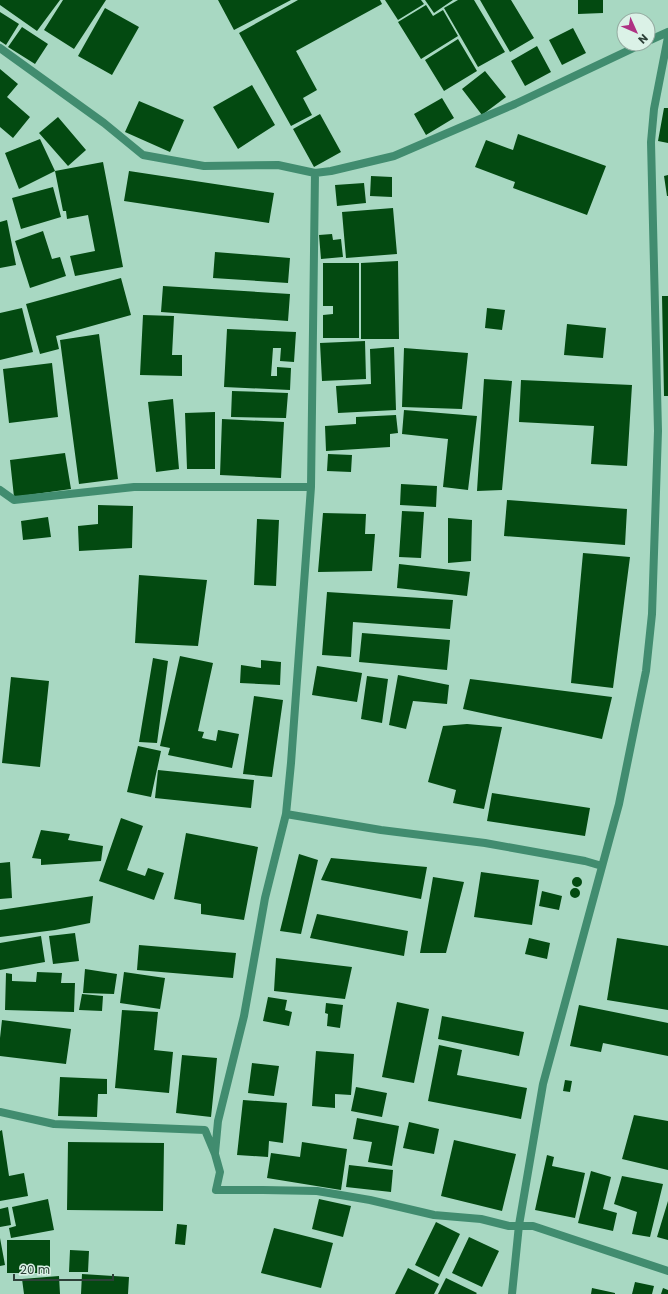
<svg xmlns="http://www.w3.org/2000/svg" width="668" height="1294" font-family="Poppins,sans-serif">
<rect width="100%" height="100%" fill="#a8d8c2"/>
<path fill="#034a11" d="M0,0h60l-23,31 -37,-26z
M63,0h43l-32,49 -30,-19z
M218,0h73l-57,30z
M298,0h82l2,4 -86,47 21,39 -14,8 9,17 -21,11 -52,-93z
M385,0h36l3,4 -26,16z
M425,0h28l-19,13z
M458,0h16l31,52 -27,15 -34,-59z
M480,0h31l23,38 -24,14z
M578,0h25v13l-25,1z
M426,5l7,11 10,-6 15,26 -37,23 -23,-37z
M105,8l34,19 -27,48 -34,-19z
M0,12l19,12 -13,21 -6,-4z
M22,27l26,17 -13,20 -27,-17z
M573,28l13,25 -24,12 -13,-25z
M458,39l19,32 -33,20 -19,-31z
M537,46l14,26 -26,14 -14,-25z
M0,69l18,15 -11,13 23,20 -17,21 -13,-11z
M485,71l21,26 -24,18 -20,-26z
M252,85l23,40 -37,24 -25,-42z
M442,98l12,20 -28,17 -12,-21z
M139,101l45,19 -14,32 -45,-20z
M664,108h4v35l-10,-2z
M320,114l21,38 -27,15 -21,-38z
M58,117l28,33 -18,16 -29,-33z
M518,134l88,32 -19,49 -74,-27 2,-6 -40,-15 11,-27 27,10z
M40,139l15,32 48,-9 20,105 -48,9 -5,-20 25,-5 -7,-36 -21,4 -1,-8h-3l-8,-40 -36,18 -14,-36z
M129,171l145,22 -5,30 -145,-22z
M668,175v21h-1l-3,-20z
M371,176l21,1v20l-22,-1z
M364,183l2,20 -29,3 -2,-21z
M53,187l8,30 -40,12 -9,-31z
M393,208l4,46 -51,4 -4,-46z
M7,220l9,45 -16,3v-46z
M43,231l9,28 8,-2 6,19 -36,12 -15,-47z
M332,234l1,6 8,-1 2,18 -22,2 -2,-24z
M215,252l75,6 -2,25 -75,-5z
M398,261l1,78h-38v-76z
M323,263h36v75h-36v-23l10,-1v-8h-10z
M121,278l10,37 -75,21 3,13 -19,5 -14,-50z
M163,286l127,8 -2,27 -127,-9z
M662,296h6v100h-4z
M22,308l11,44 -33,8v-47z
M487,308l18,2 -3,20 -17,-2z
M143,315l31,1 -2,39h10v21l-42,-1z
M567,324l39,4 -3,30 -39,-3z
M227,329l69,3 -2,30 -14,-1 1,-13h-8l-2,28h6v-9l14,1 -1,22 -66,-3z
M99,334l19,145 -39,5 -19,-144z
M365,341l1,38 -44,2 -2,-38z
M394,347l2,63 -58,3 -2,-27 35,-2 -1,-35z
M404,348l64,5 -6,56 -60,-2z
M52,363l6,54 -49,6 -6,-54z
M484,379l28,2 -10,109 -25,1z
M521,380l111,5 -5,81 -36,-2 3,-38 -75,-4z
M232,391l56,2 -2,25 -55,-1z
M173,399l6,70 -23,3 -8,-70z
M404,410l73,6 -9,74 -25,-3 5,-48 -46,-5z
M215,412v57h-28l-2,-56z
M396,415l2,18 -8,1v13l-64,4 -1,-25 31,-2v-7z
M222,419l62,3 -3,56 -61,-3z
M65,453l6,36 -57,8 -4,-37z
M328,454l24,1 -1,17 -24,-1z
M401,484l36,2 -1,21 -36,-2z
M507,500l120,9 -2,36 -121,-9z
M98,505l35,1 -1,42 -53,3 -1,-25 20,-2z
M402,511l22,1 -3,46 -22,-1z
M323,513l43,1 -1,20h10l-3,37 -54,1z
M48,517l3,20 -28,3 -2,-19z
M448,518l24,2 -1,41 -23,2z
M257,519l22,1 -3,66 -22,-1z
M583,553l47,4 -17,131 -42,-5z
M399,564l71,8 -3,24 -70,-8z
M139,575l68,5 -9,66 -63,-3z
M327,592l126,8 -3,29 -97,-7 -2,35 -29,-2z
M362,633l88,7 -3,30 -88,-8z
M180,656l33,7 -15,68 6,1 -2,6 14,3 2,-11 21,4 -7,34 -64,-13 2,-7 -10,-2z
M153,658l15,3 -11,82 -18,-1z
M261,660l20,2 -1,23 -40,-2 1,-18 20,3z
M317,666l45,7 -5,29 -45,-7z
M398,675l51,10 -2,19 -34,-3 -7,28 -17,-4z
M367,676l21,3 -6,44 -21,-4z
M11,677l38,4 -9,86 -38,-4z
M470,679l142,18 -10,42 -139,-30z
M254,696l29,4 -11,77 -29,-3z
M467,724l35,3 -18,82 -31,-6 3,-13 -28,-8 15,-56z
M138,746l23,5 -10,46 -24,-5z
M158,770l96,10 -3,28 -96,-10z
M492,793l98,15 -5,28 -98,-15z
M121,818l22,8 -16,44 18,6 3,-8 16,5 -10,27 -55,-19z
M41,830l29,4 -2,6 35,6 -2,15 -60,4v-6l-9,-1z
M186,833l72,14 -14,73 -43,-6v-10l-27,-5z
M299,854l19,6 -17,74 -21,-3z
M331,858l96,9 -6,32 -100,-19z
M10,862l2,36 -12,1v-36z
M481,872l58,8 -7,45 -58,-8z
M433,877l31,5 -18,71h-26z
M572 882a5 5 0 1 1 10 0a5 5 0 1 1-10 0Z
M570 893a5 5 0 1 1 10 0a5 5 0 1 1-10 0Z
M542,891l20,5 -3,14 -20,-4z
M93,896l-3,27 -35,7 -55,7v-27z
M317,914l91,17 -4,25 -94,-18z
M75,933l4,28 -26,3 -4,-28z
M41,936l4,26 -45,8v-27z
M529,938l21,5 -3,16 -22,-5z
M617,938l51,8v64l-61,-10z
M139,945l97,8 -3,25 -96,-8z
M276,958l76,9 -7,32 -71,-8z
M85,969l32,5 -3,20 -31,-1z
M37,972l25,1 -1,10h14l-1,29 -69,-2 1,-37 6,1v7l24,1z
M124,972l41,6 -5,31 -40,-6z
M82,994l21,2 -1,15 -23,-1z
M268,997l19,3 -2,10 7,2 -3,14 -26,-5z
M397,1002l32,7 -15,74 -32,-6z
M326,1003l17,2 -3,23 -13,-2 1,-12 -3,-1z
M579,1005l89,18v33l-65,-13 -2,9 -31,-6z
M122,1010l36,2 -4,38 19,2 -4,41 -54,-5z
M442,1016l82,16 -5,24 -81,-17z
M2,1020l69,9 -5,35 -66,-8v-18z
M439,1045l23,5 -5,25 70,13 -6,31 -93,-18z
M316,1051l38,3 -3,41 -16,-1v14l-23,-2z
M182,1055l35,3 -6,59 -35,-4z
M252,1063l27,3 -5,30 -26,-3z
M60,1077l47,2v15h-9l-1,23 -39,-1z
M565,1080l7,1 -2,11 -7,-1z
M356,1087l31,6 -5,24 -31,-6z
M243,1100l44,3 -4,40 -14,-2 -1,16 -31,-2z
M634,1115l34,6v49l-46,-11z
M357,1118l42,8 -7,40 -24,-4 4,-20 -19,-3z
M409,1122l30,7 -5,25 -31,-6z
M2,1130l7,46 15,-3 4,23 -28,5v-70z
M454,1140l62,14 -14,57 -61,-15z
M68,1142l96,1 -1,68 -96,-1z
M302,1142l45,7 -6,41 -74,-12 4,-25 29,4z
M547,1155l7,2 -2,9 33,7 -10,45 -40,-8z
M349,1165l44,5 -2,22 -45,-5z
M591,1171l20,6 -8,32 14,4 -4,18 -35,-8z
M622,1176l41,8 -13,53 -18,-3 5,-22 -23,-8z
M48,1199l6,31 -43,8 -2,-10 7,-2 -4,-19z
M319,1199l32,7 -8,31 -31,-8z
M668,1201v39l-11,-3z
M8,1207l3,18 -11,2v-18z
M436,1222l24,12 -21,43 -24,-12z
M177,1224l10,1 -2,20 -10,-1z
M274,1228l59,15 -12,45 -60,-15z
M469,1237l30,14 -17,36 -30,-14z
M0,1238l5,27 -5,1z
M7,1240h43v33h-43z
M70,1250l19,1 -1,21h-19z
M408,1268l31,16 -5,10h-39z
M82,1274l47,3 -1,17h-47z
M59,1276l1,18h-36l-2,-15z
M446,1278l31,15 -1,1h-38z
M635,1282l19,4 -2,8h-20z
M592,1288l23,5v1h-24z
M663,1288l5,2v4h-7z"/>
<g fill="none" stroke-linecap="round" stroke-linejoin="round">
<path stroke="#418c6f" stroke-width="8" d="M648,41l20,-9
M0,48l104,75 39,32 61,11 74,-1 37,8 16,-2 63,-15 121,-52 127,-60
M0,490l14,10 120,-13h177
M286,814l5,-51 20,-276 4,-314
M0,1112l54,12 151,6 10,24 5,18 -4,18h47l54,1 53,9 64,15 47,4 28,7h24l135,45
M215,1153l3,-32 26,-105 21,-118 21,-84 95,16 104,13 100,18 17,5
M512,1294l7,-69 24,-141 76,-280 27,-133 6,-57 6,-183 -7,-289 3,-33 14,-72"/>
</g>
<g transform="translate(636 32) rotate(135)"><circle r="19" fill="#dbf2e7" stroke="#95aba1"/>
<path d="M0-3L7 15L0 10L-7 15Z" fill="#af3283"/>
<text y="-6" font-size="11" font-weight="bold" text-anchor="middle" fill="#2d4038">N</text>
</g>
<path d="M14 1274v6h99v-6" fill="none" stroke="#2d4038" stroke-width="2"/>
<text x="20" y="1274" font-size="12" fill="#2d4038" stroke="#dbf2e7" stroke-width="3" paint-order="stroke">20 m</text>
</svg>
